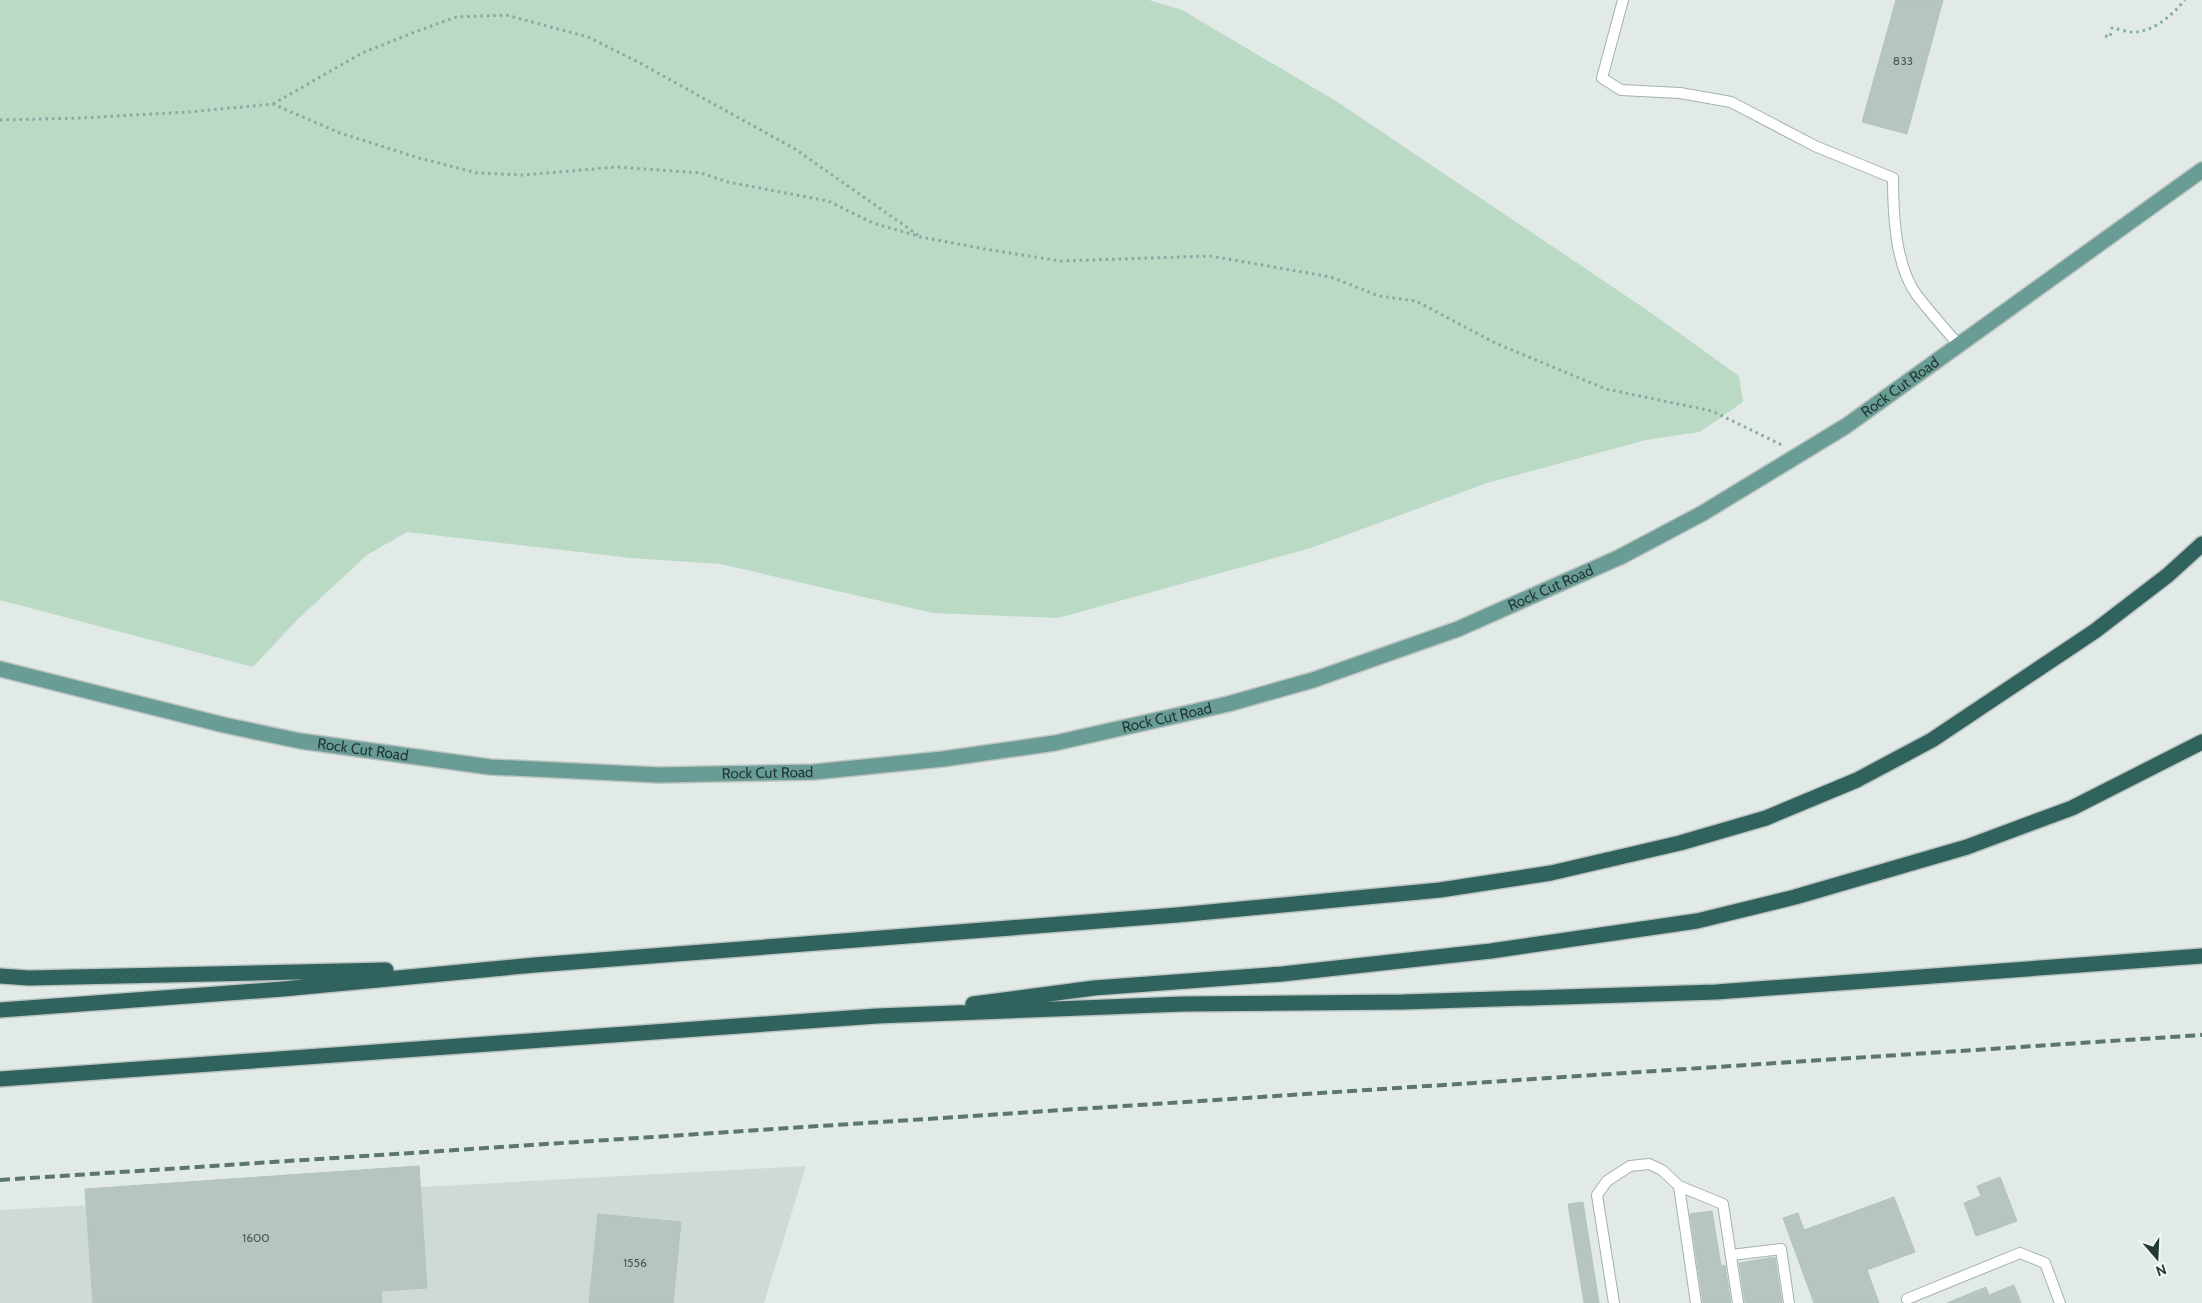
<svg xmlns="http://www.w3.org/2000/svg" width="2202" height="1303" font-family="Cabin,sans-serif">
<rect width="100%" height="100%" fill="#e1eae7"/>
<path fill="#cfdad6" d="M806,1166l-42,137h-764v-93z"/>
<path fill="#bbdac6" d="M0,0h1149l33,10 154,91 311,209 92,66 4,26 -43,30 -54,8 -159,43 -176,65 -253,70 -125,-5 -213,-49 -89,-6 -224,-26 -40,23 -71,66 -43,46 -253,-67z"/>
<path fill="#b6c5c0" stroke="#b4c3be" d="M1896,0h47l-36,134 -45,-12z
M419,1166l8,122 -46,3 1,12h-289l-8,-114z
M2000,1177l17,44 -41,15 -12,-33 17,-7 -4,-10z
M1894,1197l21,55 -48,18 12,33h-65l-31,-85 15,-5 6,17z
M1583,1202l16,101h-15l-16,-99z
M1712,1211l9,55 4,-1 6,38h-28l-13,-89z
M598,1214l83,8 -8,81h-84z
M1775,1257l7,46h-37l-6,-40z
M2014,1285l7,18h-74l39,-16 3,8z"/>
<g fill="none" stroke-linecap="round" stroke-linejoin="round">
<g stroke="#a4b1ae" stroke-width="12">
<path id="lane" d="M1623,0l-21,78 19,12 59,3 51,9 84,44 78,32c0,35 2,86 23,116 13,17 28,34 42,50
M1679,1186l44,18 15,99
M1731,1255l50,-6 8,54
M1907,1299l113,-46 25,10 15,40
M1614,1303l-17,-108 10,-14 23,-15 19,-2 13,6 17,16 17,117"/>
</g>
<g stroke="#bdc4c2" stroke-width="18">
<g id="primary">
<path id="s1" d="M0,669l224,56 76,16 190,26 169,8 155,-3 129,-13 112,-16 173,-39 85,-24 145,-51 162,-72 83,-44 143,-87 356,-256"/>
</g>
</g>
<g stroke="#bdc4c2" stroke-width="18">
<path id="highway" d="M0,976l29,2 357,-8
M973,1004l121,-16 188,-14 209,-23 206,-30 98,-24 172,-50 105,-39 130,-66
M0,1010l283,-21 252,-24 642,-50 263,-25 111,-17 129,-30 86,-25 91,-38 75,-40 163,-109 73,-56 34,-31
M0,1079l877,-63 306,-12 220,-2 313,-10 486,-36"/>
</g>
<path stroke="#83aba3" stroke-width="3" stroke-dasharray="2.5 4" stroke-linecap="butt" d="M2105,36l5,1 2,-9c7,1 17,5 24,4 20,-2 36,-17 49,-32
M273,104l89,-51 53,-21 41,-15 50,-2 82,22 50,25 157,87 123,86
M0,120l80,-2 109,-6 84,-8 67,29 79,25 58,15 46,2 94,-8 84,6 27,9 100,19 45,22 48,14 64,12 75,12 150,-5 121,21 48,19 37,5 79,42 111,46 106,22 72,35"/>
<use href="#lane" stroke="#fff" stroke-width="10"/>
<use href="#primary" stroke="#689c94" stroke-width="15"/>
<use href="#highway" stroke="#31635e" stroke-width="15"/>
<path stroke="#5d7571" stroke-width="4" stroke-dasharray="10 5" stroke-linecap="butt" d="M0,1180l2202,-145"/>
</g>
<g text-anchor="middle" stroke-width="5" stroke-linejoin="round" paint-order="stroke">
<g font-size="12" fill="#475c58">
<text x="1903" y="65">833</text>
<text x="256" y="1242">1600</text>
<text x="635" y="1267">1556</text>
</g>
<g font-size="15" fill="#223935" stroke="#f1f7f4">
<text dy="5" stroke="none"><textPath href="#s1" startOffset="1992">Rock Cut Road</textPath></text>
<text dy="5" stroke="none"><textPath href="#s1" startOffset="1588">Rock Cut Road</textPath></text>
<text dy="5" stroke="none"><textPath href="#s1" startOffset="1182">Rock Cut Road</textPath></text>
<text dy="5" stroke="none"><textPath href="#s1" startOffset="372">Rock Cut Road</textPath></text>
<text dy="5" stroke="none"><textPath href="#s1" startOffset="778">Rock Cut Road</textPath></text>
</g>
</g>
<g transform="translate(2157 1258) rotate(161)" stroke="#f1f7f4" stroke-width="4" paint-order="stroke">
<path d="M0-4L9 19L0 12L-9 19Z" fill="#223935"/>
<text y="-8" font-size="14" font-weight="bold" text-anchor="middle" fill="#223935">N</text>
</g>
</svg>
